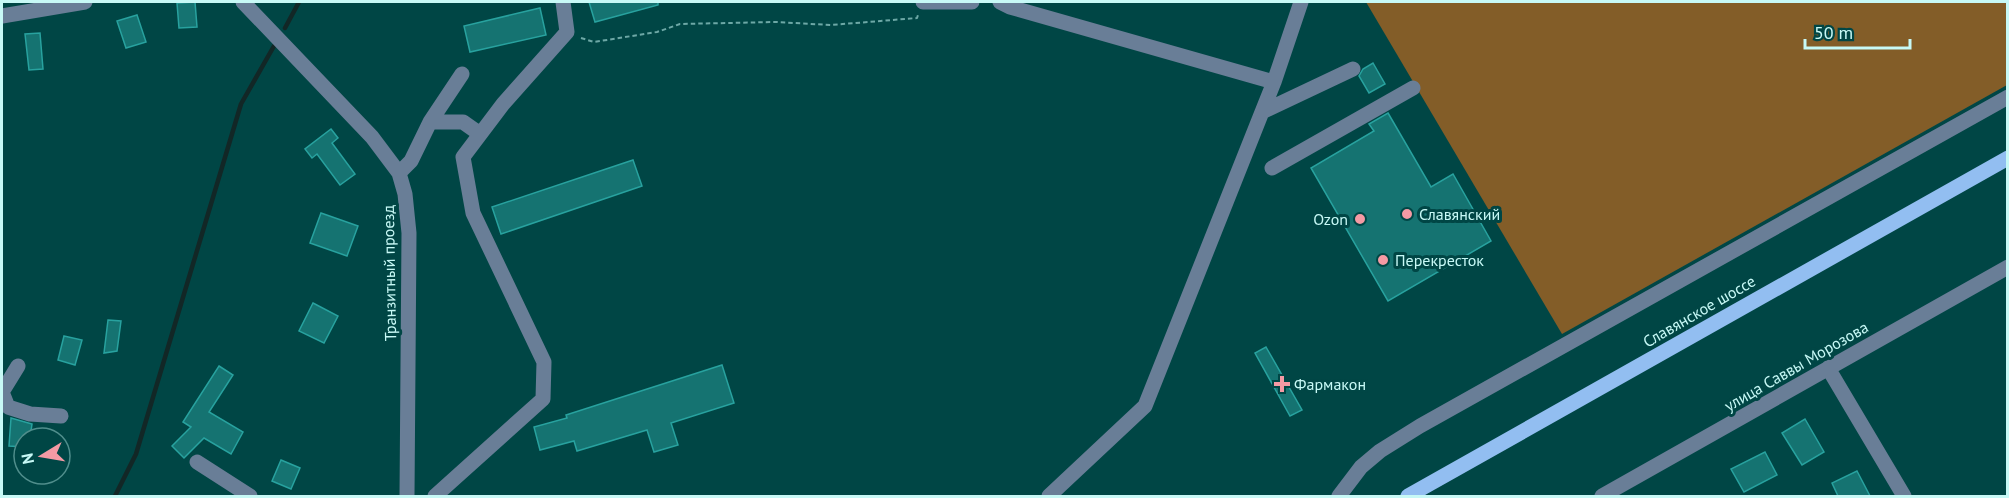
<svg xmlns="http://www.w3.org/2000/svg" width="2009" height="498" font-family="'PT Sans',sans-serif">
<rect width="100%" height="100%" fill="#004645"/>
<path fill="#835d28" d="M1366,2h641v83l-445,249z"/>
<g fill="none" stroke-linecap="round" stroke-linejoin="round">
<path stroke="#122726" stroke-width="4.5" d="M285,28l14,-26
M115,496l21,-42 105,-350 33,-58"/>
</g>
<path fill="#157371" stroke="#28a29f" stroke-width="1.5" d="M195,2l2,25 -18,1 -2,-25z
M589,2h69v3l-63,17z
M540,8l6,27 -76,17 -6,-26z
M137,15l9,27 -20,6 -9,-27z
M40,33l3,36 -14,1 -4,-36z
M1373,63l12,21 -16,9 -10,-17 4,-7z
M1388,113l43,74 22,-13 38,67 -103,60 -77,-133 63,-37 -5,-7z
M331,129l7,9 -6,5 23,31 -15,11 -23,-31 -5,4 -7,-9z
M633,160l9,26 -141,48 -9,-27z
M321,213l37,13 -11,30 -37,-13z
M313,303l25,13 -14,27 -25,-12z
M108,320l13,1 -4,30 -13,2z
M64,336l18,4 -7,25 -17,-5z
M1266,347l36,63 -12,6 -35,-63z
M722,365l12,38 -63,20 7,22 -24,7 -7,-22 -70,21 -3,-10 -34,9 -6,-23 33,-9 -1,-3z
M219,366l14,9 -24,37 34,20 -12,22 -27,-16 -20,20 -12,-12 19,-19 -8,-5z
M11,418l21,6 -2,14h-6v9l-15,-1z
M1805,419l19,33 -22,13 -20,-32z
M1765,452l12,23 -33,17 -13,-23z
M281,460l19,8 -9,21 -19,-8z
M1857,471l13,25h-32l-6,-13z"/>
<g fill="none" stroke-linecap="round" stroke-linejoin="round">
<path stroke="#6da8a6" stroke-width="2" stroke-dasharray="4.5 3" stroke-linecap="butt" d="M581,38l13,4 63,-10 23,-8 96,-2 55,3 86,-7 1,-3"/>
<path stroke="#697e97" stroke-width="15" d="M243,2l129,135 27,36 6,21 4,39 -2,263
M923,2h49
M1000,2l10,5 264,75 -12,30
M2,16l83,-14
M1274,82l27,-80
M430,122h33l17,12
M1272,168l141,-80
M399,173l12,-12 19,-39 32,-48
M1828,368l76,128
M2,392l6,15 22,7 31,2
M2,392l16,-26
M197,462l53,34
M435,496l108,-97 1,-37 -71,-149 -10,-56 40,-53 64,-72 -4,-30
M1049,496l96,-90 117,-294 91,-43
M1339,496l22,-29 19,-16 40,-25 588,-329
M1602,496l406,-229"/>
<path stroke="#92bef1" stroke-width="15" d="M1408,496l600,-338"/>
</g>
<g fill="#f49aa4" stroke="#004645" stroke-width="2">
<circle cx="1407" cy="214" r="6"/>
<circle cx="1360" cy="219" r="6"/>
<circle cx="1383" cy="260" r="6"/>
<path d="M1279 375h6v6h6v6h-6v6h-6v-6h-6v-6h6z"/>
</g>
<g text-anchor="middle" stroke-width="6" stroke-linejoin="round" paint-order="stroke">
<g font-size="16" fill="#c7f9f6" stroke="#004645" text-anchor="start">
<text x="1419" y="220">Славянский</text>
<text x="1348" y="225" text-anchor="end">Ozon</text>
<text x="1395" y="266">Перекресток</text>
<text x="1294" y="390">Фармакон</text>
</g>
<g font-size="16" fill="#c7f9f6" stroke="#004645">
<text transform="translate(389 273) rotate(-91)" y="6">Транзитный проезд</text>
<text transform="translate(1699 311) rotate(-30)" y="6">Славянское шоссе</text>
<text transform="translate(1796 366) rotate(-30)" y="6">улица Саввы Морозова</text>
</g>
</g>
<rect width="2009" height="498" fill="none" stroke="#c7f9f6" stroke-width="6"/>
<g transform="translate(42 456) rotate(259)"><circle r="28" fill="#004645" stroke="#508e8c" stroke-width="1.5"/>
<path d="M0-4.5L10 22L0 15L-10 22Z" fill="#f49aa4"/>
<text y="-9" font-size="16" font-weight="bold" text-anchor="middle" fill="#c7f9f6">N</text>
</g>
<path d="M1805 39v9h105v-9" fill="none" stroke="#c7f9f6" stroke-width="3"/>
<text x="1814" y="39" font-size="18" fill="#c7f9f6" stroke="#004645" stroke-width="4.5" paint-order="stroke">50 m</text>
</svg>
